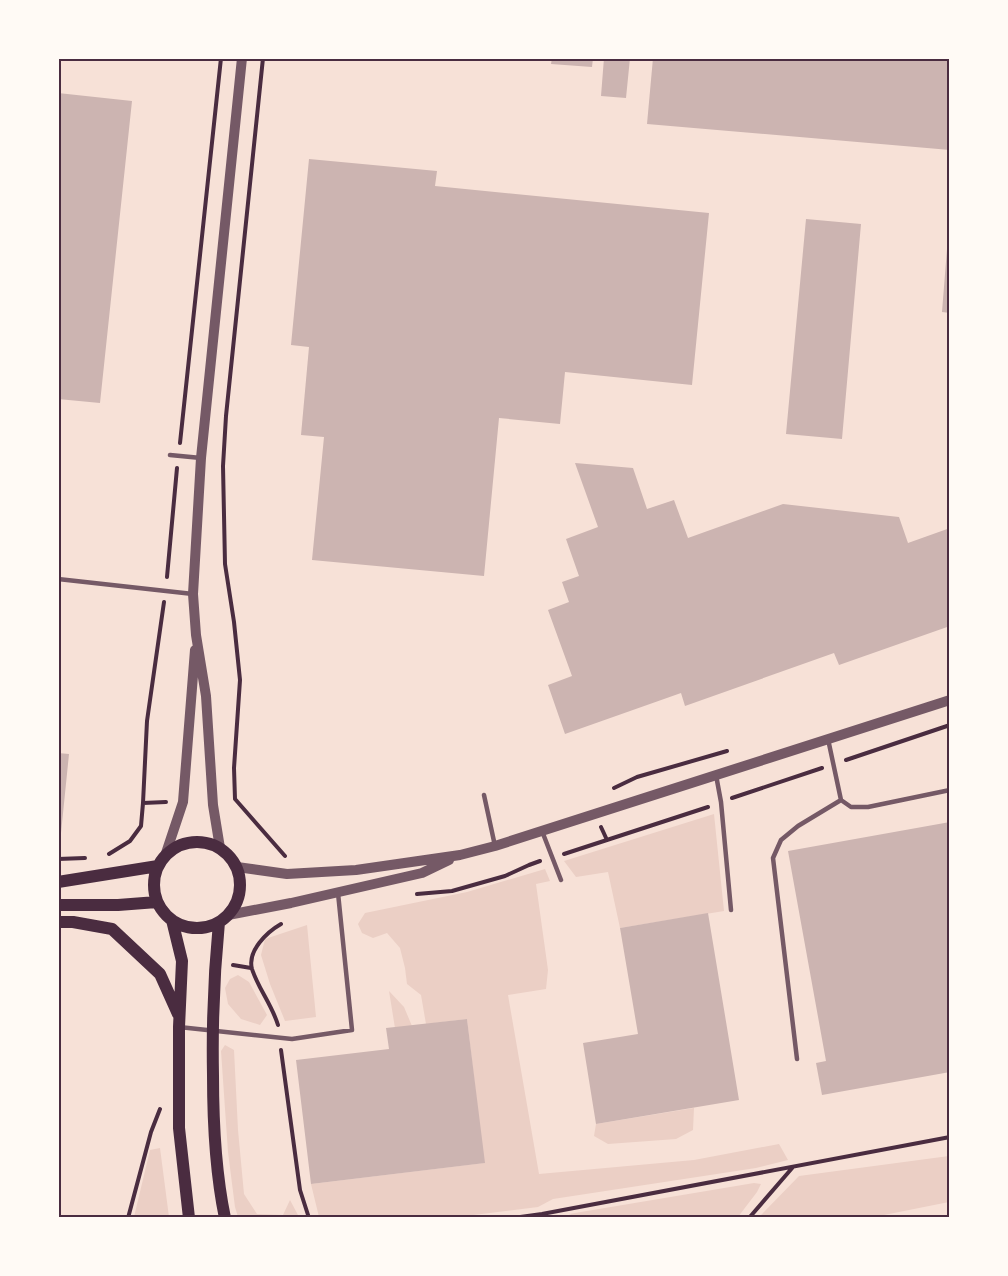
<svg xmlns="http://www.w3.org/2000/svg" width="1008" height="1276" font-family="'Titillium Web',sans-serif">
<rect width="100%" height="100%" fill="#f7e1d7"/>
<path fill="#ebcfc5" d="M714,814l10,97 -104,17 -12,-56 -32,5 -12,-16z
M545,869l5,12 -14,3 12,86 -2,19 -38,6 31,179 155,-14 85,-16 9,16 -32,8 -203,31 -15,8 -89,11 -130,-1 -8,-33 173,-21 -17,-144 -41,5 -5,-29 -14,-11 -2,-16 -5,-20 -13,-15 -14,5 -11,-5 -4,-9 7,-11 102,-21z
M307,925l9,92 -31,4 -15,-37 -9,-29 4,-16z
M238,975l11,7 18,33 -7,10 -19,-6 -13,-15 -3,-16 5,-9z
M389,991l15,16 8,19 -17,2z
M225,1045l9,5 4,80 6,64 13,20 26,1 7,-15 9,17h-61l-3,-10 -7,-55 -7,-101z
M694,1108l-1,22 -17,9 -68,5 -14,-8 2,-12z
M160,1148l9,69h-35l16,-67z
M949,1156v46l-75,15h-115l40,-41z
M754,1183l7,1 -4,8 -19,25 -160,1 -9,-4z"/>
<path fill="#ccb4b1" d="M552,58h41l-1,9 -41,-3z
M604,58h26l-4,40 -25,-2z
M653,58h297v92l-303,-26z
M58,93l74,8 -32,302 -42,-4z
M309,159l128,12 -2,15 274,27 -17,172 -127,-13 -5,52 -61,-6 -15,158 -172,-16 12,-123 -23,-2 8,-88 -18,-2z
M806,219l55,5 -19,215 -56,-5z
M947,249h3v64l-8,-1z
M575,463l58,5 14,41 27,-9 14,38 95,-34 116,13 9,26 42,-15v98l-111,39 -5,-12 -149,53 -4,-13 -116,41 -17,-49 24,-9 -24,-66 21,-8 -7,-20 17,-6 -13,-37 32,-12z
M58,753l11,1 -8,79h-3z
M950,822v250l-128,23 -6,-32 10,-2 -38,-210z
M708,913l31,187 -143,24 -13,-81 55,-9 -18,-106z
M467,1019l18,144 -174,21 -15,-124 93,-11 -3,-21z"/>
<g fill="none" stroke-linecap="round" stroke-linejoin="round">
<path stroke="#4a2c40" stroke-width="4" d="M263,58l-37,358 -3,50 2,98 9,58 6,58 -6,88 1,31 50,57
M180,443l41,-385
M167,577l10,-109
M846,760l104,-35
M614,788l23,-11 90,-26
M732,798l90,-30
M143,803l23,-1
M601,827l6,13
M109,854l21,-13 11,-15 2,-23 4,-82 17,-119
M564,854l144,-47
M58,859l27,-1
M417,894l35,-3 53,-15 24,-11 11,-4
M233,965l18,3
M278,1025c-6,-20 -20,-37 -26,-56 -5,-18 15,-37 29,-45
M281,1050l19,140 9,28
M542,1214l10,4
M128,1218l23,-86 9,-23
M513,1218l29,-4 408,-77
M749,1218l44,-51"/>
<path stroke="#755966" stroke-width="4.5" d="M170,455l31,3
M58,579l135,15
M828,739l13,61 10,7h17l82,-17
M716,775l5,27 10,108
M484,795l11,51
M542,831l19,49
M179,1027l113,12 60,-9 -14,-137
M797,1059l-24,-201 8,-18 17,-14 43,-26"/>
<path stroke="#755966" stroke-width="10" d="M220,848l-7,-43 -7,-109 -10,-61 -3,-41 8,-136 41,-400
M165,856l18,-54 12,-152
M237,867l50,7 69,-4 104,-15 35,-9 455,-146
M228,915l63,-12 131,-30 27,-13"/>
<path stroke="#4a2c40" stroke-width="12" d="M154 885a43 43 0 1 1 86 0a43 43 0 1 1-86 0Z
M58,882l100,-16
M58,905h60l39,-3
M172,920l10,41 -3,66v101l10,90
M58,922h15l39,7 48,45 18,40
M219,922c-5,51 -7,102 -6,153 0,48 2,95 12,143"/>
</g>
<rect width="1008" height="1276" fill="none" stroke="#fffaf5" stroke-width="120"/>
<rect x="60" y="60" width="888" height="1156" fill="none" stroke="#4a2c40" stroke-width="2"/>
</svg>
